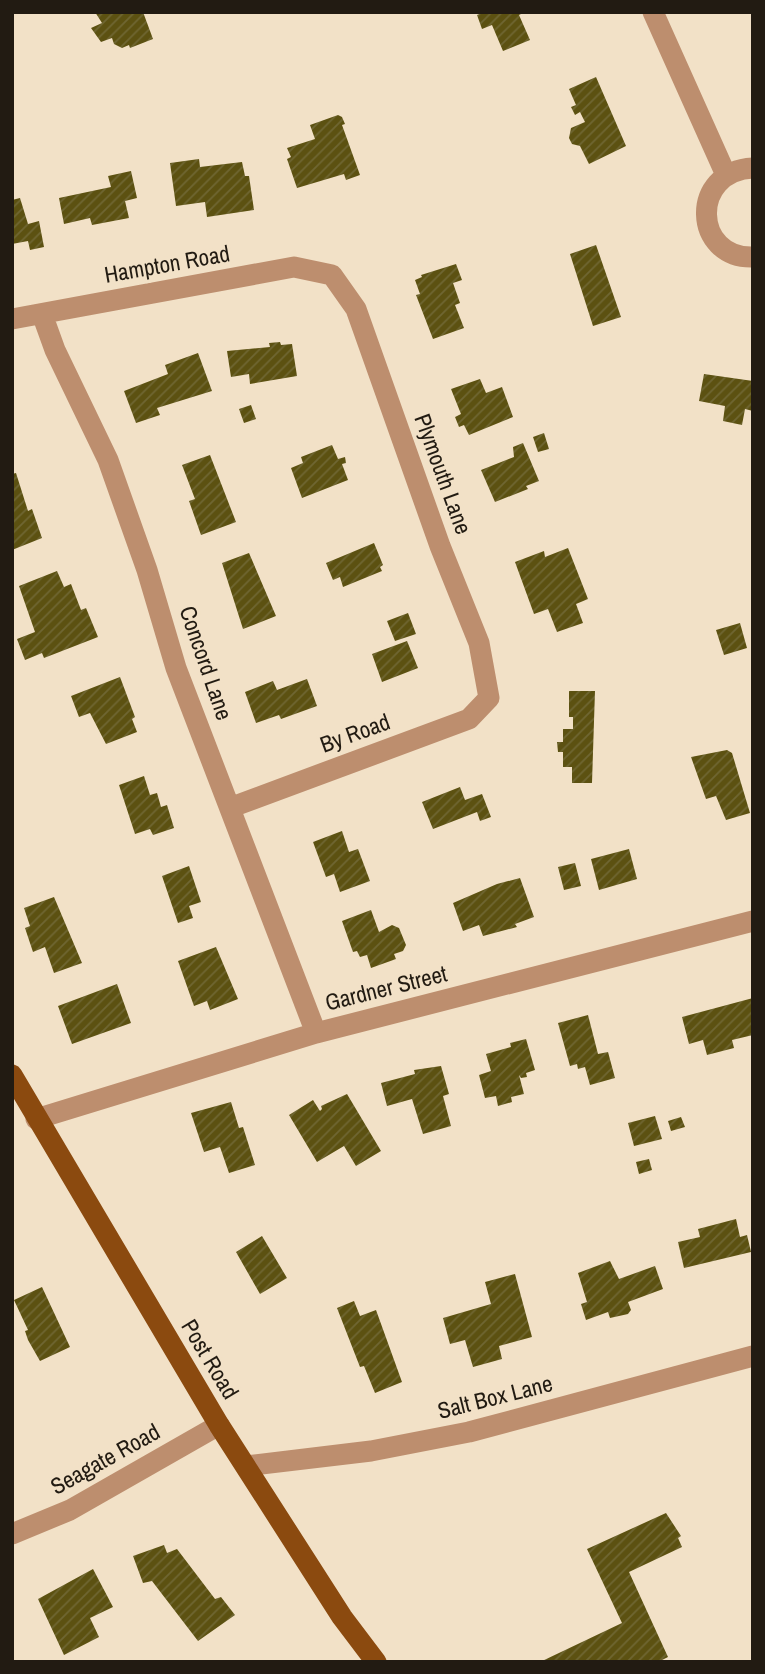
<svg xmlns="http://www.w3.org/2000/svg" width="765" height="1674" font-family="'Archivo Narrow',sans-serif">
<defs>
<pattern id="building-hatch" width="6" height="6" patternUnits="userSpaceOnUse" patternTransform="scale(1.75)"><rect width="6" height="6" fill="#5c5111"/><path d="M-1 1l2-2M0 6l6-6M5 7l2-2" fill="none" stroke="#6f6632"/></pattern>
</defs>
<rect width="100%" height="100%" fill="#f2e1c7"/>
<path fill="url(#building-hatch)" d="M95,12h48l10,27 -23,9 -1,-3 -7,3 -8,-4 -2,-6 -11,4 -10,-14 11,-5z
M484,12h41l-6,3 11,25 -27,11 -11,-26 -10,4 -5,-14z
M596,77l30,69 -37,18 -9,-18 -8,-2 -3,-6 2,-10 14,-6 -5,-10 -5,3 -4,-8 5,-2 -7,-16z
M338,115l4,2 3,7 -3,1 18,50 -14,5 -2,-6 -47,14 -10,-29 4,-2 -4,-9 28,-9 -5,-14z
M199,159l1,8 42,-5 3,14h4l5,34 -47,7 -2,-15 -29,4 -6,-43z
M131,171l6,27 -12,3 4,17 -37,7 -2,-7 -26,6 -5,-26 52,-11 -3,-11z
M20,198l8,26 11,-3 5,26 -14,3 -2,-9 -16,3v-44z
M596,245l25,72 -28,9 -23,-72z
M456,264l6,16 -9,3 7,20 -5,2 9,23 -31,11 -17,-44 4,-1 -5,-14 7,-3 -1,-2z
M280,342l1,3 11,-1 5,32 -47,8 -1,-10 -18,3 -4,-26 43,-4 -1,-4z
M198,353l14,38 -55,17 3,7 -24,8 -12,-32 44,-17 -3,-9z
M704,374l49,7v30l-8,-2 -3,16 -19,-4 2,-15 -26,-5z
M480,379l6,14 16,-6 11,30 -44,18 -5,-10 -5,2 -4,-10 6,-3 -10,-25z
M251,405l5,14 -12,4 -5,-14z
M544,433l5,16 -11,3 -5,-15z
M523,443l16,38 -13,5 2,3 -33,13 -14,-32 33,-13 -1,-10z
M332,445l6,14 7,-2 1,6 -4,1 6,16 -46,18 -11,-30 12,-5 -2,-6z
M210,455l26,67 -35,13 -12,-34 6,-2 -13,-34z
M16,473l12,38 4,-2 10,29 -30,12v-76z
M374,543l9,22 -3,2 2,4 -39,16 -3,-10 -7,3 -7,-17z
M568,548l20,51 -12,5 7,19 -26,9 -9,-23 -14,5 -19,-52 29,-11 1,6z
M249,553l27,63 -33,13 -21,-66z
M57,571l7,16 7,-3 10,26 5,-2 12,29 -54,21 -2,-5 -17,7 -8,-21 18,-7 -16,-46z
M408,613l8,21 -21,7 -8,-20z
M740,623l7,25 -23,7 -8,-25z
M407,641l11,27 -36,14 -10,-28z
M120,677l15,40 -3,2 5,13 -31,12 -16,-31 -11,4 -8,-21z
M307,679l10,27 -36,13 -2,-4 -23,8 -11,-31 28,-11 4,9z
M569,691h26l-3,92h-20v-16h-9v-15h-5l-1,-10h6v-13h10v-12h-4z
M727,750l5,3 18,60 -24,7 -10,-24 -10,3 -15,-42z
M144,776l6,19 7,-2 4,14 6,-2 7,23 -21,7 -3,-6 -15,5 -16,-49z
M460,787l5,13 17,-6 9,23 -11,4 -3,-9 -44,17 -11,-27z
M342,831l7,21 9,-3 12,32 -30,11 -6,-18 -8,3 -13,-35z
M629,849l8,30 -38,11 -8,-31z
M575,863l6,23 -17,4 -6,-23z
M189,866l12,36 -12,4 4,12 -15,5 -16,-47z
M520,878l14,39 -19,7 2,3 -34,9 -4,-11 -16,6 -10,-28 44,-19z
M54,897l28,66 -28,10 -9,-26 -12,5 -8,-24 5,-2 -6,-18z
M371,910l8,22 13,-7 7,3 7,17 -3,6 -9,3 2,5 -25,9 -4,-13 -7,2 -3,-6 -4,1 -11,-31z
M216,947l22,52 -28,11 -3,-9 -13,5 -16,-45z
M117,984l14,39 -59,21 -14,-38z
M753,998v37l-21,5 2,8 -27,7 -4,-15 -14,4 -7,-27z
M588,1015l10,39 10,-2 7,26 -25,7 -5,-18 -7,2 -1,-5 -7,2 -12,-43z
M526,1039l9,31 -9,3 1,4 -6,1 -2,-3 5,19 -13,3 1,5 -14,4 -2,-10 -11,2 -6,-23 12,-4 -5,-17 25,-7 -1,-4z
M441,1066l8,28 -6,2 8,30 -28,8 -11,-35 -25,7 -6,-23 34,-9 -1,-4z
M347,1094l34,57 -25,15 -12,-20 -27,16 -28,-47 24,-15 7,11 2,-2 -1,-3z
M231,1102l8,26 4,-1 12,38 -26,8 -9,-26 -16,5 -13,-39z
M655,1116l7,23 -28,7 -6,-23z
M681,1117l4,10 -14,4 -3,-10z
M649,1159l3,11 -13,4 -3,-12z
M736,1219l4,18 7,-2 4,17 -67,16 -6,-26 22,-5 -2,-8z
M262,1236l25,42 -27,16 -24,-42z
M610,1261l9,18 36,-13 8,23 -35,13 3,8 -3,4 -18,4 -2,-6 -22,8 -5,-16 6,-2 -9,-29z
M515,1274l17,63 -33,9 3,13 -29,8 -8,-27 -15,4 -7,-26 48,-14 -6,-22z
M42,1287l28,60 -30,14 -12,-21 -3,-9 3,-1 -14,-30z
M354,1301l6,15 16,-6 26,72 -27,11 -11,-27 -4,1 -23,-59z
M666,1513l15,23 -3,2 4,9 -53,25 39,85 -10,5h-118l82,-39 -35,-74z
M164,1545l3,8 10,-4 38,50 6,-2 14,18 -37,26 -46,-60 -9,2 -10,-27z
M93,1569l20,38 -23,11 9,19 -35,18 -26,-56z"/>
<g fill="none" stroke-linecap="round" stroke-linejoin="round">
<path stroke="#bd8e6e" stroke-width="21" d="M653,12l73,163
M753,168c-64,3 -60,91 0,89
M42,314l13,36 53,110 39,110 29,98 140,365
M12,319l282,-52 38,8 24,34 84,237 39,97 10,55 -20,21 -237,88
M36,1119l280,-86 437,-112
M246,1466l125,-15 98,-19 284,-76
M12,1534l58,-24 149,-85"/>
<path stroke="#8b4a0f" stroke-width="21" d="M12,1075l207,350 123,192 34,45"/>
</g>
<g text-anchor="middle" stroke-width="7" stroke-linejoin="round" paint-order="stroke">
<g font-size="23" fill="#221b12" stroke="#f2e1c7">
<text transform="translate(167 264) rotate(-10)" y="8">Hampton Road</text>
<text transform="translate(443 474) rotate(70)" y="8">Plymouth Lane</text>
<text transform="translate(206 663) rotate(71)" y="8">Concord Lane</text>
<text transform="translate(355 733) rotate(-20)" y="8">By Road</text>
<text transform="translate(386 988) rotate(-14)" y="8">Gardner Street</text>
<text transform="translate(210 1359) rotate(59)" y="8">Post Road</text>
<text transform="translate(495 1397) rotate(-14)" y="8">Salt Box Lane</text>
<text transform="translate(105 1459) rotate(-29)" y="8">Seagate Road</text>
</g>
</g>
<rect width="765" height="1674" fill="none" stroke="#221b12" stroke-width="28"/>
</svg>
